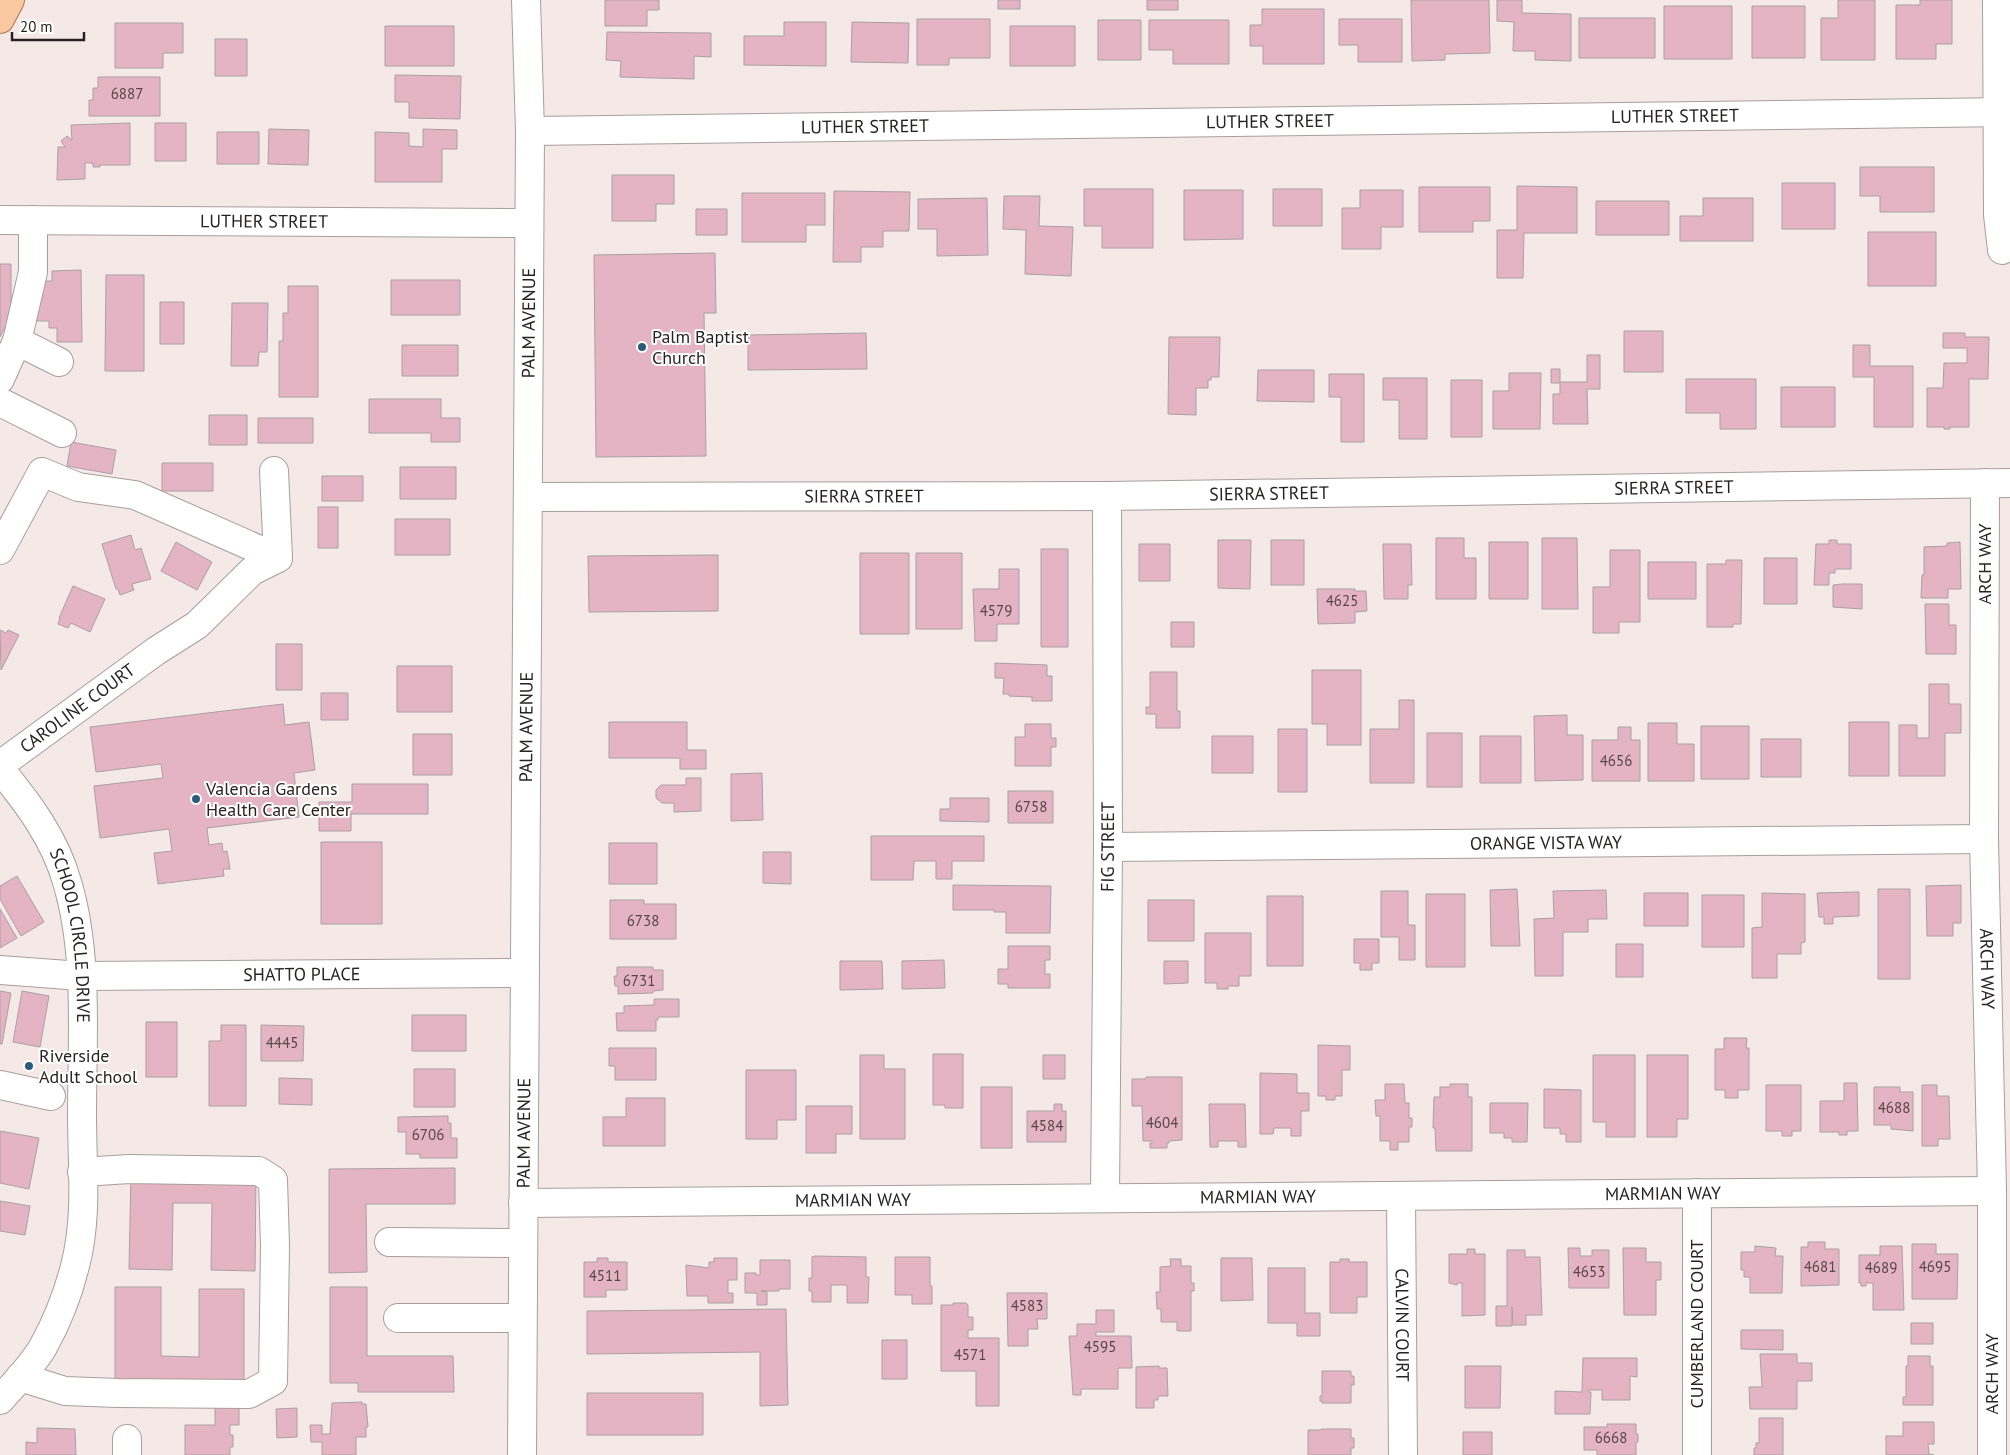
<svg xmlns="http://www.w3.org/2000/svg" width="2010" height="1455" font-family="'PT Sans',sans-serif">
<rect width="100%" height="100%" fill="#f4e9e7"/>
<path fill="#e5b4c4" stroke="#aaa0a3" d="M605,0h54v10h-12v16h-42z
M998,0h22v9h-22z
M1147,0h31v10h-31z
M1411,0h78l1,53 -45,1v6l-33,1z
M1497,0h25v13l49,1v47l-36,-1v-9h-22l1,-29 -17,-1z
M1838,0h37v60h-54v-42h17z
M1920,0h32v44h-16v15h-40v-54h24z
M1664,6h68v53h-68z
M1752,6h53v52h-53z
M1262,9h62v55h-61v-18h-13v-21h12z
M1579,18h76v40h-76z
M917,19h73v39h-41v7h-32z
M1339,19h63v43h-44v-17h-19z
M1098,20h43v40h-43z
M1149,20h80v44h-56v-14h-24z
M784,22h42v44l-82,-1v-29h40z
M852,22l57,1 -1,40 -57,-1z
M115,23h68v30h-20v15h-48z
M385,26h69v40h-69z
M1010,26h65v40h-65z
M607,32l104,1v24l-17,-1v23l-74,-2 1,-16 -15,-1z
M215,39h32v37h-32z
M395,75l66,1 -1,43 -51,-1v-16h-14z
M98,77h62v39h-71v-16h4v-12h5z
M130,123v42h-30v2h-7v-4h-8v16l-28,1 1,-33h7l-4,-6 6,-5 5,4 -1,-15z
M155,123h31v38h-31z
M269,129l40,1 -1,35 -40,-1z
M423,129l34,1v19h-15v33h-67v-50l34,1v13l14,1z
M217,132h42v32h-42z
M1860,167h74v45h-54v-16h-20z
M612,175h62v29h-18v17h-44z
M1782,183h53v46h-53z
M1517,186l60,1v46h-53l-1,45h-26v-48h20z
M1419,187h71v34h-17v11h-54z
M1084,189h69v59h-51v-22h-18z
M1273,189h49v37h-49z
M1184,190h59v49l-59,1z
M1360,190h43v37h-22v22h-39v-41h18z
M834,191l76,1 -1,39h-26v16h-22v15h-28z
M742,193h83v32h-19v17h-64z
M1004,196h36l-1,30 34,1 -2,49 -46,-2 1,-44 -23,-1z
M987,198l1,57 -51,1v-27h-19v-30z
M1703,198h50v43h-73v-25h23z
M1596,201h73v34h-73z
M696,209h31v26h-31z
M1868,232h68v54h-68z
M715,253l1,60h-12l2,143 -110,1 -2,-202z
M0,264h11v51l-11,22z
M81,270l1,72h-25v-14h-8v-7h-13v-40h16v-10z
M106,275h38v96h-39z
M391,280h69v35h-69z
M288,286h30v111h-39v-56h4v-28h5z
M160,302h24v42h-24z
M232,303h36l-1,49h-8l-1,14h-27z
M1624,331h39v41h-39z
M866,333l1,36 -119,1v-35z
M1943,333h22v4h24l-1,42h-19v48h-19v2h-6v-2h-17v-39h16l1,-25h23v-15h-24z
M1169,337h51l-1,40h-8v3h-3v8h-12v27l-28,-1z
M402,345h56v31h-56z
M1853,345h17v21h43v61h-39v-50h-21z
M1587,355h13v34h-13l1,35h-35v-30h7v-11h-9v-14h9v13h27z
M1258,370h56v32l-57,-1z
M1509,373h32l-1,56h-47v-38h16z
M1329,374h35v68h-23v-45h-12z
M1383,378h44v61h-28v-39h-16z
M1686,379h70v50h-36v-16h-34z
M1451,380h31v57h-31z
M1781,387h54v40h-54z
M369,399h72v19h19v24h-29v-9h-62z
M209,415h38v30h-38z
M258,418h55v25h-55z
M71,442l45,8 -4,24 -45,-8z
M162,463h51v28h-51z
M400,467h56v32h-56z
M322,476h41v25h-41z
M318,507h20v41h-20z
M395,519h55v36h-55z
M131,535l4,15 6,-2 10,31 -19,5 2,6 -14,5 -2,-6h-2l-14,-45z
M1436,538h28v20h12v41h-40z
M1542,538h35l1,71h-36z
M1218,540h33l-1,49 -32,-1z
M1271,540h33v45h-33z
M1829,540h8v4h14v25h-16v4h-6v12h-15l2,-41h13z
M176,542l36,20 -15,28 -36,-19z
M1489,542h39v57h-39z
M1960,542l1,47h-13v9h-27l1,-23h2v-28l23,-1v-3z
M1139,544h31v37h-31z
M1383,544h28l1,41h-4v14h-24z
M1041,549h27v98h-27z
M1610,550h30v72h-21v11h-26v-46h17z
M860,553h49v81h-49z
M916,553h46v76h-46z
M718,555v56l-129,1 -1,-56z
M1764,558h33v46h-33z
M1726,560h16l-1,64h-8v3h-26v-63h19z
M1648,562h48v37h-48z
M999,569h20v55h-22v17h-22l-2,-52h26z
M1842,584h20v25l-29,-2v-22z
M73,586l32,13 -15,33 -19,-9 -3,5 -10,-4 2,-6h-1z
M1317,589h38v2h11l1,20 -12,1v11l-37,1z
M1925,604h24v21h7v29h-30z
M1171,622h23v25h-23z
M0,630l6,3 2,-3 11,5 -18,35z
M276,644h26v46h-26z
M995,663l52,2v11h5v25h-20v-4l-23,-1v-2h-6l1,-16h-9z
M397,666h55v46h-55z
M1312,670h49v75h-34v-21h-15z
M1150,672h27v39h3v17h-24v-14h-10v-7h4z
M1929,684h20v20h12v29h-16v43h-46v-51h18v13h12z
M321,693h27v27h-27z
M1399,700h15v83h-44v-54h29z
M283,704l2,21 24,-3 6,48 -21,3 5,44 -92,11 2,17 13,-2 1,9 4,-1 3,18h-7l1,7 -66,8 -4,-31 18,-2 -3,-22 -69,9 -6,-52 69,-8 -2,-14 -65,8 -6,-45z
M1567,715v20h16v45l-48,1 -1,-65z
M609,722h78v28h19v19h-26v-11h-71z
M1849,722h40v54h-40z
M1648,723h29v21h17v37h-46z
M1025,724h26v14h5v9h-5v19h-36v-29h10z
M1701,726h48v53h-48z
M1618,727h13v13h9v41h-48v-41h26z
M1278,729h29v63h-29z
M1427,733h35v54h-35z
M413,734h39v41h-39z
M1212,736h41v37h-41z
M1480,736h41v47h-41z
M1761,739h40v38h-40z
M762,773l1,47 -32,1v-47z
M686,778h15v33l-27,1v-9h-12l-6,-5v-8l5,-5h25z
M352,784h76v30h-77v17h-32v-29h33z
M1008,791h45v32h-45z
M950,798h39v24l-49,-1v-12h10z
M871,836h113v25h-32v18h-16v-18h-22l-1,19h-42z
M321,842h61v82h-61z
M609,843h48v41h-48z
M763,852h28v32l-28,-1z
M17,876l27,46 -23,14 -21,-37v-13z
M953,885l98,1 -1,47h-44v-21h-12v-2h-41z
M1961,885v38h-8v13h-26l-1,-50z
M1517,889l3,57h-29l-1,-56z
M1878,889h32v90h-32z
M1606,890l1,29h-19v13h-25v44h-28l-1,-57 20,-1 -1,-27z
M1381,891h27v34h7v35h-16v-23h-18z
M1859,892v24l-26,1v7h-9v-7h-5l-2,-24z
M1644,893h44v33h-44z
M1762,893l43,1v48l-4,1v11h-24v24h-25v-50l10,-1z
M1426,894h39v73h-39z
M1702,895h42v52h-42z
M1267,896h36v70h-36z
M610,900h34v4h32v35h-66z
M1148,900h46v41h-46z
M0,909l17,29 -17,10z
M1205,933h46v43h-12v10h-11v3h-11v-6h-12z
M1354,939h25v24h-7v7h-12v-7h-6z
M1616,944h27v33h-27z
M1008,946h42v14h-5v14h5v14h-42v-4h-10v-15h10z
M944,960l1,28 -43,1v-28z
M840,961h42l1,28 -43,1z
M1164,961h24v22l-24,1z
M617,967h36v3h10v20l-10,1v2l-35,1v-8h-3l-1,-10h3z
M0,991l11,2 -9,51h-2z
M22,991l27,5 -9,51 -27,-5z
M654,999h25v18h-21v3h-2v11h-39l-1,-18h8v-7l30,-1z
M412,1015h54v36h-54z
M146,1022h31v55h-31z
M221,1025h25v81h-37v-65h12z
M261,1025l43,1 -1,35h-42z
M1724,1038h23l-1,10h3v42h-11v8h-13v-8h-10v-41h9z
M1318,1045l32,1v24h-8v26h-7v4h-9v-4h-8z
M609,1048h47v32h-41v-14h-6z
M933,1054h30v54h-18v-3h-12z
M860,1055h24v14h21v70h-45z
M1043,1055h22v24h-22z
M1593,1055h42v82h-29v-15h-13z
M1647,1055h41v64h-11v18h-30z
M414,1069h41v38h-41z
M746,1070h50v50h-19v19h-31z
M1260,1073l37,1v19h12v18h-8v25h-10v-8h-17l-1,6h-13z
M1146,1077h36v63l-13,1v2h-2v5h-17v-5h2v-2h-9l-1,-35h-10v-27h14z
M279,1078l33,1v26l-33,-1z
M1844,1083h13l1,48h-11v4h-8v-3h-19v-31h24z
M1385,1084h19l1,19h4v15h3v9h-3v15h-11v8h-8v-9h-10v-25h-4l-1,-16h10z
M1450,1084h18v13h4v54h-36l-1,-23h-2l1,-31h6v-10h10z
M1766,1085h35v46h-9v5h-10v-5h-16z
M1922,1085h15v11h12l1,43h-12v7h-16z
M981,1087h31v61h-31z
M1874,1087h26v5h13v39l-22,-2v-4h-17z
M1544,1089l37,1v52h-15v-8h-6v-6h-16z
M626,1098h39v48h-62v-29h23z
M1490,1103h38l-1,39h-15v-4h-8v-5h-14z
M1054,1104h8v7h4v31h-39v-31h27z
M1209,1104h36l1,43h-8v-6h-20v6h-8z
M806,1106h46v28h-16v19h-30z
M448,1116v7h3v15h6v20h-37v-4h-14v-22h-8v-15z
M0,1131l39,7 -10,51 -29,-6z
M455,1168v36h-89l1,68 -38,1v-104z
M131,1174l125,2 -1,95 -44,-1 1,-67h-39l-1,67 -43,-1z
M0,1201l30,5 -5,29 -25,-4z
M1808,1242h17v7h14v36l-38,1v-39h7z
M1912,1244h24v10h22l-1,45h-45z
M1755,1246l21,2 -1,8h8l-1,37h-32v-16h-6v-7h-3v-18h14z
M1880,1246h22l2,64h-31v-27h-7v3h-5v-3h-2v-28h21z
M1568,1248h12v8h12v-6h17v38h-40z
M1623,1248h23v14h15v18h-5v35h-32z
M1467,1249h8v5h10v61l-23,1v-33h-5v2l-8,-2v-29h18z
M1507,1250h18v7h15l2,58h-16v10h-13l-1,-18v19h-16v-20h11z
M815,1256l51,1v20h3l-1,26h-21v-18h-16v17h-19v-11h-3v-13h3v-21z
M895,1257h35v29h2v18h-20v-9h-17z
M597,1258h11v4h19v28h-21v7h-22v-35h13z
M714,1258h23v22h-9v13h5v10h-25v-7h-21l-1,-31 23,3v-6h5z
M1221,1258h31l1,42 -32,1z
M1170,1259h11v7h10v17h3v8h-3v40h-14v-9h-16v-13h-4l-1,-17h4v-25l11,-1z
M1340,1259h9v3h18v35h-10v16h-27v-51h10z
M760,1260h30v29h-11v2h-18l6,1v13h-10v-12h-12v-20h11v2h4z
M1268,1268h37v45h15v23h-23v-13h-29z
M115,1287h46v69l38,1v-68h45v96l-129,-1z
M330,1287h37v69h86l1,36h-96v-9h-28z
M1007,1293h40v26h-10l1,10h-10v17h-20z
M953,1303h13l2,2v12h5v13h-5v8h31v68h-23v-35h-35v-66h12z
M786,1309l2,96 -28,1v-54l-173,2v-43z
M1096,1310h18v22h-18v4h35l1,32h-14v21h-37v6h-8l-4,-59h8v-12h19z
M1911,1323h22v21h-22z
M1741,1330h42v20l-42,-1z
M882,1340h25v39h-25z
M1760,1354h37v9h15v18h-15v28h-47l-1,-22h13z
M1908,1356h22v10h3v39h-30v-8h3v-31h2z
M1583,1358h54v19l-7,-1v24h-28v-10h-14v2h3l-1,22h-35v-23l27,1z
M1159,1366v2h8l1,28h-10v4h-4v8h-18v-41z
M1465,1366h36l-1,42h-35z
M1322,1371h29v5h3v9h-3v18h-29v-2h-2v-5h2z
M587,1393h116v42h-116z
M362,1402v2h4l2,23h-2v10h-10v18h-34v-13h-11l-1,-17h12v9h8l2,-31z
M215,1406l24,1v18h-9v10h3v12h-3v8h-45v-30h30z
M297,1408v29l-20,1 -1,-29z
M1759,1418h24v37h-29v-7h2v-5h3z
M1903,1422h31v22h-6l1,10 5,1h-48v-19h17z
M1607,1424h29v10h2v8h-2v13h-39v-5h-13v-23h23z
M37,1428l38,1 1,26h-50v-13l11,1z
M1321,1429h30v9h3v10h-3v7h-43v-25h13z
M1463,1432h29v23h-29z"/>
<g fill="none" stroke-linecap="round" stroke-linejoin="round">
<g stroke="#a89e9c" stroke-width="30">
<g id="minor">
<path d="M1997,0l1,215 4,35"/>
<path id="s1" d="M530,131l1480,-19"/>
<path id="s2" d="M0,220l529,3"/>
<path d="M33,220v52l-16,69 42,21"/>
<path d="M0,379l17,-38"/>
<path d="M0,402l62,31"/>
<path id="s3" d="M1985,483l-1,356 8,352v264"/>
<path id="s4" d="M528,497l579,-1 903,-13"/>
<path d="M0,550l42,-78 36,15 57,8 143,63"/>
<path id="s5" d="M0,765l156,-114 41,-26 55,-54 26,-13 -4,-87"/>
<path id="s6" d="M0,769c28,34 55,70 67,113 22,73 15,157 15,233 0,50 6,102 -7,151 -7,28 -18,56 -32,81 -11,19 -28,36 -43,53"/>
<path id="s7" d="M1108,847l876,-8"/>
<path id="s8" d="M0,970l81,6 443,-3"/>
<path d="M0,1085l51,11"/>
<path id="s9" d="M1401,1196l2,259"/>
<path id="s10" d="M1105,1198l3,-351 -1,-351"/>
<path id="s11" d="M523,1203l1469,-12"/>
<path d="M389,1242l134,1"/>
<path d="M398,1318h124"/>
<path d="M20,1377l45,14 53,2 131,1 24,-13 2,-135 -2,-66 -14,-9 -130,-2 -47,3"/>
<path d="M127,1455v-16"/>
<path id="s12" d="M522,1455l8,-1324 -4,-131"/>
<path d="M1697,1455v-262"/>
</g>
</g>
<g stroke="#ad754b" stroke-width="30">
<path id="major" d="M0,19l10,-19"/>
</g>
<use href="#minor" stroke="#fff" stroke-width="28"/>
<use href="#major" stroke="#f9c7a0" stroke-width="28"/>
</g>
<g fill="#2b5b7a" stroke="#fff" stroke-width="2">
<circle cx="642" cy="347" r="5"/>
<circle cx="196" cy="799" r="5"/>
<circle cx="29" cy="1066" r="5"/>
</g>
<g text-anchor="middle" stroke-width="4" stroke-linejoin="round" paint-order="stroke">
<g font-size="15" fill="#56474a">
<text x="127" y="99">6887</text>
<text x="1342" y="606">4625</text>
<text x="996" y="616">4579</text>
<text x="1616" y="766">4656</text>
<text x="1031" y="812">6758</text>
<text x="643" y="926">6738</text>
<text x="639" y="986">6731</text>
<text x="282" y="1048">4445</text>
<text x="1894" y="1113">4688</text>
<text x="1162" y="1128">4604</text>
<text x="1047" y="1131">4584</text>
<text x="428" y="1140">6706</text>
<text x="1820" y="1272">4681</text>
<text x="1935" y="1272">4695</text>
<text x="1881" y="1273">4689</text>
<text x="1589" y="1277">4653</text>
<text x="605" y="1281">4511</text>
<text x="1027" y="1311">4583</text>
<text x="1100" y="1352">4595</text>
<text x="970" y="1360">4571</text>
<text x="1611" y="1443">6668</text>
</g>
<g font-size="18" fill="#272322" stroke="#fff">
<text dy="6" stroke="none"><textPath href="#s1" startOffset="1145">LUTHER STREET</textPath></text>
<text dy="6" stroke="none"><textPath href="#s1" startOffset="740">LUTHER STREET</textPath></text>
<text dy="6" stroke="none"><textPath href="#s1" startOffset="335">LUTHER STREET</textPath></text>
<text dy="6" stroke="none"><textPath href="#s2" startOffset="264">LUTHER STREET</textPath></text>
<text dy="6" stroke="none"><textPath href="#s12" startOffset="1132">PALM AVENUE</textPath></text>
<text dy="6" stroke="none"><textPath href="#s4" startOffset="1146">SIERRA STREET</textPath></text>
<text dy="6" stroke="none"><textPath href="#s4" startOffset="741">SIERRA STREET</textPath></text>
<text dy="6" stroke="none"><textPath href="#s4" startOffset="336">SIERRA STREET</textPath></text>
<text transform="translate(1985 564) rotate(-90)" y="6">ARCH WAY</text>
<text dy="6" stroke="none"><textPath href="#s5" startOffset="96">CAROLINE COURT</textPath></text>
<text dy="6" stroke="none"><textPath href="#s12" startOffset="728">PALM AVENUE</textPath></text>
<text dy="6" stroke="none"><textPath href="#s7" startOffset="438">ORANGE VISTA WAY</textPath></text>
<text dy="6" stroke="none"><textPath href="#s10" startOffset="351">FIG STREET</textPath></text>
<text dy="6" stroke="none"><textPath href="#s6" startOffset="186">SCHOOL CIRCLE DRIVE</textPath></text>
<text dy="6" stroke="none"><textPath href="#s3" startOffset="486">ARCH WAY</textPath></text>
<text dy="6" stroke="none"><textPath href="#s8" startOffset="302">SHATTO PLACE</textPath></text>
<text dy="6" stroke="none"><textPath href="#s12" startOffset="322">PALM AVENUE</textPath></text>
<text dy="6" stroke="none"><textPath href="#s11" startOffset="1140">MARMIAN WAY</textPath></text>
<text dy="6" stroke="none"><textPath href="#s11" startOffset="735">MARMIAN WAY</textPath></text>
<text dy="6" stroke="none"><textPath href="#s11" startOffset="330">MARMIAN WAY</textPath></text>
<text transform="translate(1697 1324) rotate(-90)" y="6">CUMBERLAND COURT</text>
<text dy="6" stroke="none"><textPath href="#s9" startOffset="129">CALVIN COURT</textPath></text>
<text transform="translate(1992 1374) rotate(-90)" y="6">ARCH WAY</text>
</g>
<g font-size="18" fill="#272322" stroke="#fff" text-anchor="start">
<text x="652" y="343">Palm Baptist<tspan x="652" dy="21">Church</tspan></text>
<text x="206" y="795">Valencia Gardens<tspan x="206" dy="21">Health Care Center</tspan></text>
<text x="39" y="1062">Riverside<tspan x="39" dy="21">Adult School</tspan></text>
</g>
</g>
<path d="M12 32v8h72v-8" fill="none" stroke="#272322" stroke-width="2.5"/>
<text x="20" y="32" font-size="15" fill="#272322" stroke="#ffffff" stroke-width="4" paint-order="stroke">20 m</text>
</svg>
